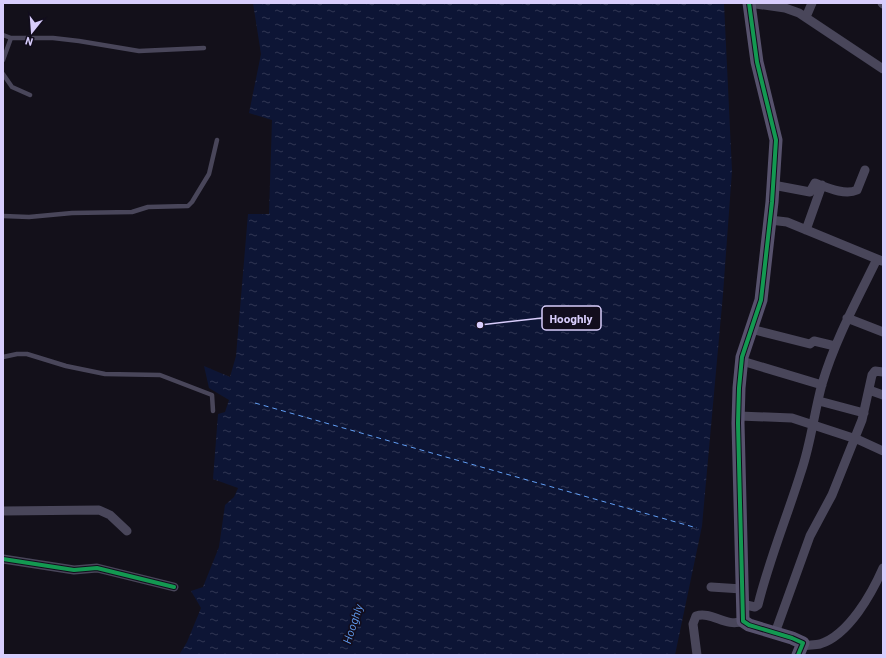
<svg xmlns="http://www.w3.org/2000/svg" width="886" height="658" font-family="Barlow,sans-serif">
<defs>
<pattern id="water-ripples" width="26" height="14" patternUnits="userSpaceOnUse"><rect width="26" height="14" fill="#0d1535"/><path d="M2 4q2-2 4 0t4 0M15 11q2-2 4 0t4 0" fill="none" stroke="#303653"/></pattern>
</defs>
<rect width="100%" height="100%" fill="#13101a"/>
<path fill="url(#water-ripples)" d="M253,3h471l8,168 -9,123 -21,232 -27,129h-496l8,-13 14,-34 -10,-17 12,-4 16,-40 6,-42 9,-8 4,-9 -25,-9 5,-65 7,-2 4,-12 -20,-12 -5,-22 26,11 6,-21 12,-142h21l3,-94 -23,-7 12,-59z"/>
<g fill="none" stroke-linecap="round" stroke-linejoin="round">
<path stroke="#629ff5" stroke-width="1" stroke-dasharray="5 4" stroke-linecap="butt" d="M255,403l442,125"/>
<path stroke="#49465a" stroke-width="4.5" d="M3,35l8,3h42l26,3 60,10 65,-3
M3,60l8,-22
M3,74l9,13 18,8
M3,216l26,1 43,-4 60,-1 16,-5 40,-1 4,-4 17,-28 8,-34
M3,357l14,-3h10l39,12 39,8 55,1 52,20 1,16"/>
<path stroke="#49465a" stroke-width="9" d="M749,3l36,5 14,5 84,56
M882,3l1,1
M806,17l6,-14
M773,185l37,7 5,-9c11,4 30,13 42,7l8,-20
M770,220l17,2 95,39
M806,230l16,-45
M847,318l36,14
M751,329l59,15 4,-3 21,5
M742,361l80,24
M869,390l14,5
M819,401l45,12
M739,416l53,2 67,22 24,11
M3,511l96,-1 11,5 17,16
M3,559l71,11 23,-2 77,19
M711,587l31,2
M742,604l13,3 3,-2c11,-45 29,-88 43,-133 10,-29 13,-59 21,-88 13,-44 35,-84 55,-125
M775,633l35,-97 22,-41 30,-75 10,-45 3,-4 8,1
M802,646c6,-1 13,-1 18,-2 29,-9 52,-51 63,-76
M697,655l-4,-31 3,-8c16,-5 30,12 47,5"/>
<path stroke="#57526d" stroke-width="13" d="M749,3l8,59 19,78 -4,62 -11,98 -19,57 -3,31 -1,35 5,198 6,4 43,13 11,5 -5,12"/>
<g stroke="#120d1d" stroke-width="6">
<path id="cycleway" d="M749,3l8,59 19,78 -4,62 -11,98 -19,57 -3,31 -1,35 5,198 6,4 43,13 11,5 -5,12
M3,559l71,11 23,-2 77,19"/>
</g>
<use href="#cycleway" stroke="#139951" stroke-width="4"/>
</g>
<g text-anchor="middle" stroke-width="3.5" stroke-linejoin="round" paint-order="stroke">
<g font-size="12" font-style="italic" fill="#629ff5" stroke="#120d1d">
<text transform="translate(353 624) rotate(-72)" y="4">Hooghly</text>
</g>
</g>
<path fill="none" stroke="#d8cdfc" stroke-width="1.5" d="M480 325L542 318"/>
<circle fill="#d8cdfc" stroke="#120d1d" stroke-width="1.5" cx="480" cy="325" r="4"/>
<rect fill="#120d1d" stroke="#d8cdfc" stroke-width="1.5" x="542" y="306" width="59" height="24" rx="4"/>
<g font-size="12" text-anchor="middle" font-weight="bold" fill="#d8cdfc">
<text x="571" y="323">Hooghly</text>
</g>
<rect width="886" height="658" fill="none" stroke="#d8cdfc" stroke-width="8"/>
<g transform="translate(32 32) rotate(197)" stroke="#120d1d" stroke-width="3" paint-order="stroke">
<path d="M0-3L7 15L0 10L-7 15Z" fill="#d8cdfc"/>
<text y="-6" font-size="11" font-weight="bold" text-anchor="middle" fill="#d8cdfc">N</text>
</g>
</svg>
